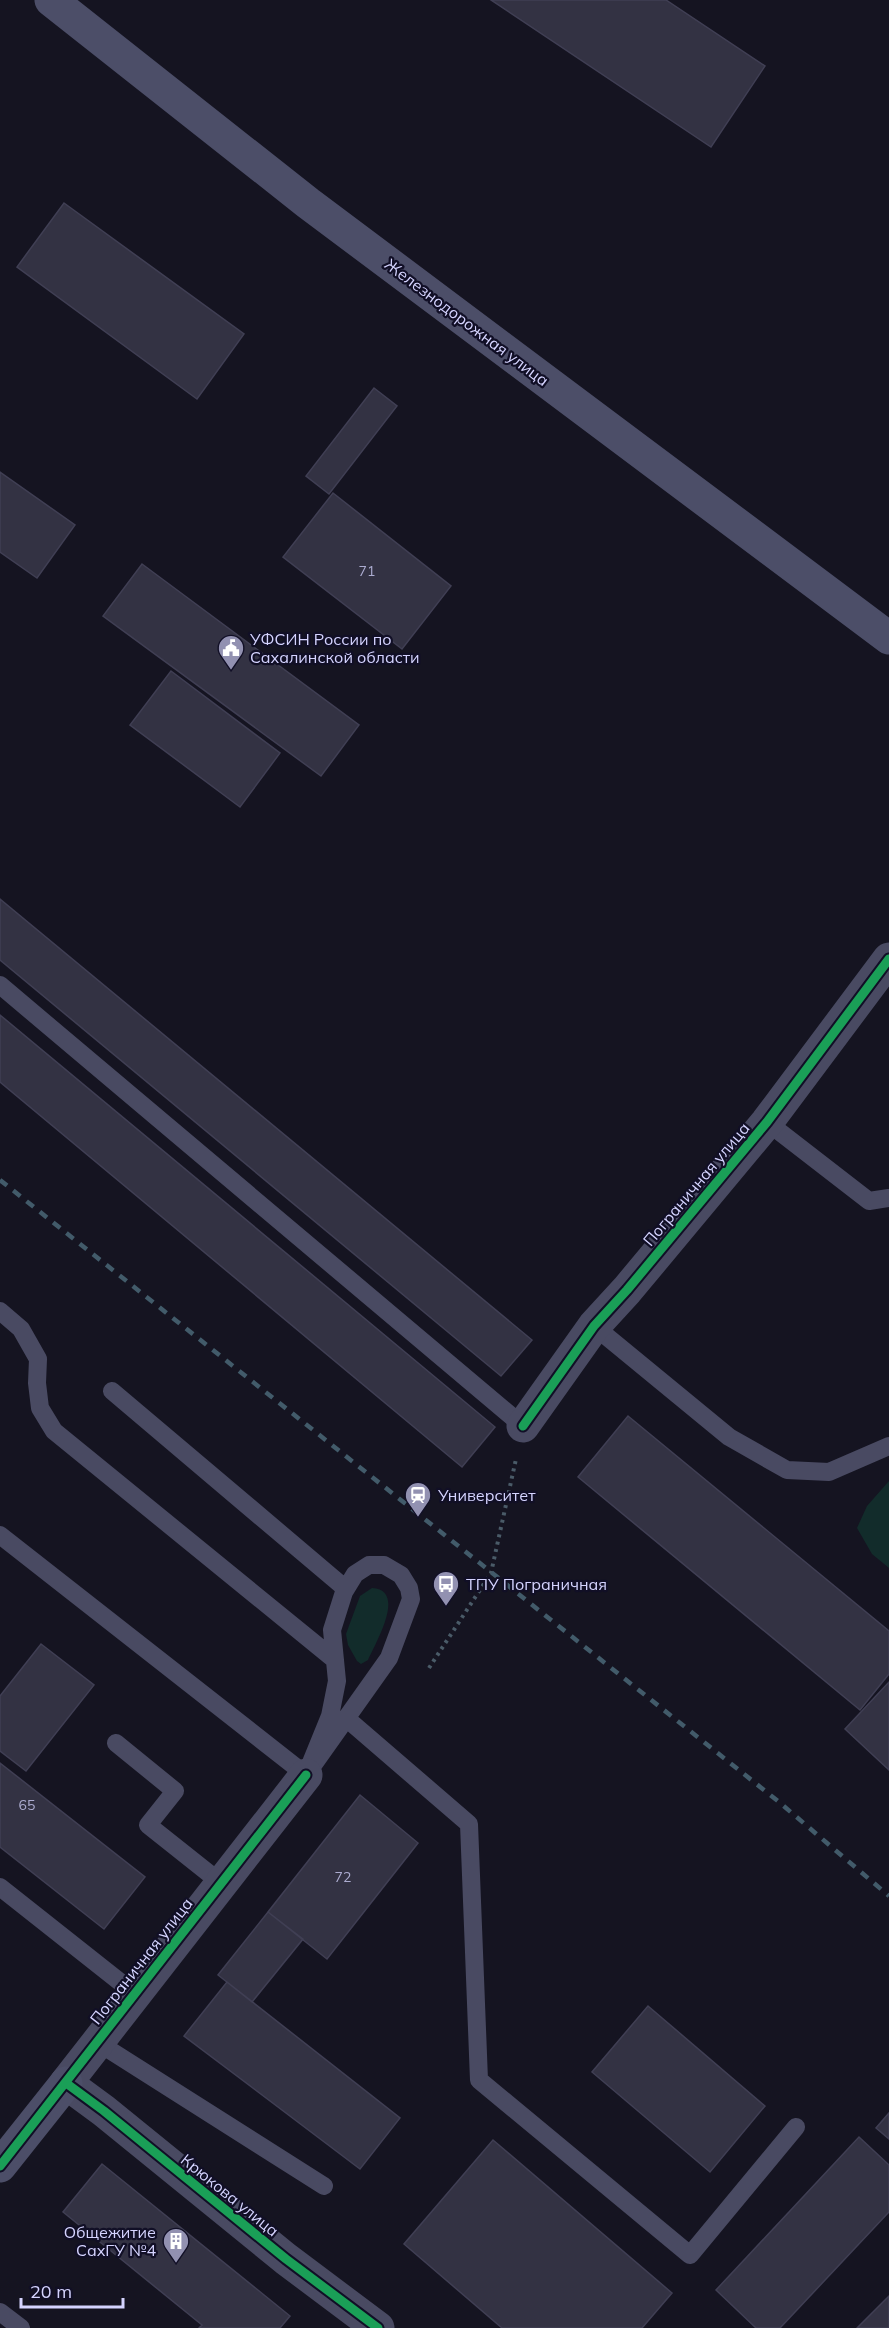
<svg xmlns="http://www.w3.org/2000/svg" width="889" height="2328" font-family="Mulish,sans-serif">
<rect width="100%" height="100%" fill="#151421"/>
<path fill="#122c2b" d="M889,1481v87l-17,-14 -15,-26 10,-22z
M372,1588c35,2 4,54 -4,72l-7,4 -4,-3 -9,-16 -2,-11 14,-38z"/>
<path fill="#333243" stroke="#403f54" stroke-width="1.5" d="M491,0h175l99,66 -54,81z
M64,203l180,131 -47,65 -180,-132z
M374,388l23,18 -68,88 -23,-18z
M0,472l75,53 -38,53 -37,-26z
M333,493l118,93 -49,63 -119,-92z
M142,564l217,161 -38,51 -218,-160z
M171,671l109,82 -40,54 -110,-82z
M0,899l532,441 -31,36 -501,-416z
M0,1015l495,412 -33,40 -462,-385z
M628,1416l261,215v43l-29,36 -282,-233z
M41,1644l53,41 -68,86 -26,-20v-55z
M889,1682v88l-44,-41z
M0,1763l145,114 -41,52 -104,-82z
M360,1795l58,48 -91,116 -59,-47z
M268,1912l35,27 -51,63 -34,-27z
M227,1982l173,136 -40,51 -176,-133z
M648,2006l117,100 -55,66 -118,-100z
M889,2113v26l-13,-11z
M859,2137l30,28v47l-109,116h-24l-40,-38z
M493,2140l179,153 -30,35h-140l-98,-84z
M102,2164l188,152 -10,12h-81l3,-3 -139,-113z
M889,2296v32h-32z"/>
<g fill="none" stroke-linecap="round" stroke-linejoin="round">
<path stroke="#4a5b68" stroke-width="4" stroke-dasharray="3 4.5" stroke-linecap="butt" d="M429,1668l62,-95 25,-114"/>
<path stroke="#494a62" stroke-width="18" d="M0,985l523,441
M767,1122l102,79 20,-3
M0,1311l21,18 17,30 -1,24 3,25 14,23 281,229
M594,1326l135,111 58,33 42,2 60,-26
M112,1391l234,198
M0,1535l306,240
M369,1565h15l17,10 8,13 2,11 -22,59 -83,117 24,-59 7,-35 -5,-51 12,-38 11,-18z
M346,1718l123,106 10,256 211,175 106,-128
M116,1743l59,48 -27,34 73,58
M0,1887l134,106
M97,2042l227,144
M0,2312l21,16"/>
<path stroke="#494a62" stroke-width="33" d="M523,1426l71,-100 33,-36 140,-168 122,-163
M306,1775l-240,308 38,28 182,148 92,69"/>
<path stroke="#4c4e68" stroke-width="33" d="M51,0l257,203 581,435
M0,2166l66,-83"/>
<path stroke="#425b6a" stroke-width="4.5" stroke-dasharray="9 8" stroke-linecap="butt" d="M0,1180l779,622 110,94"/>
<g stroke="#110f26" stroke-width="13">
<path id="cycleway" d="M523,1426l71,-100 33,-36 140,-168 122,-163
M66,2083l38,28 182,148 92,69
M0,2166l306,-391"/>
</g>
<use href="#cycleway" stroke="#1a9f57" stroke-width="9"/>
</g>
<defs>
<g id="civic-pin" transform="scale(1.35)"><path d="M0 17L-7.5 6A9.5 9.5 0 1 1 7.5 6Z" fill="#9291b1" stroke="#110f26"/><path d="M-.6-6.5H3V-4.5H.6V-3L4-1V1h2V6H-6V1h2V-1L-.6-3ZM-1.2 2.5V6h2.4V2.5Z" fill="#fff"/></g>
<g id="station-pin" transform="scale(1.35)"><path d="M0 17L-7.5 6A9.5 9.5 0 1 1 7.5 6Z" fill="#9291b1" stroke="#110f26"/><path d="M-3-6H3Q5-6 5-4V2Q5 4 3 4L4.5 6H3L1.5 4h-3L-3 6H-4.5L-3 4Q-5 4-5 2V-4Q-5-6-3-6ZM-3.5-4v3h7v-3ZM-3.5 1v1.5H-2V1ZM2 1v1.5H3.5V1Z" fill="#fff"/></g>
<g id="bus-pin" transform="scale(1.35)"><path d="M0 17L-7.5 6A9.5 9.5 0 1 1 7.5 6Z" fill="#9291b1" stroke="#110f26"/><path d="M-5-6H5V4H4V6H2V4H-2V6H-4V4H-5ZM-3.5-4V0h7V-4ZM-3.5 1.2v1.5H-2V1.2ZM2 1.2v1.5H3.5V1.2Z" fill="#fff"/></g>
<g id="building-pin" transform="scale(1.35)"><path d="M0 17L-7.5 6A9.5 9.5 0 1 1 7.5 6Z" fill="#9291b1" stroke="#110f26"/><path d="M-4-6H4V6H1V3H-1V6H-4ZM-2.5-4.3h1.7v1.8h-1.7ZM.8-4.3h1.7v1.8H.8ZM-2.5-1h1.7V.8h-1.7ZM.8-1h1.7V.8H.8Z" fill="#fff"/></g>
</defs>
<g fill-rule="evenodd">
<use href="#civic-pin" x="231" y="648"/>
<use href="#station-pin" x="418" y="1495"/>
<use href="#bus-pin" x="446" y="1584"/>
<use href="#building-pin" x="176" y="2241"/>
</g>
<g text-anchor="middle" stroke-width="4.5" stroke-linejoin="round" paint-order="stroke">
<g font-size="14" fill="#acacd0">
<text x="367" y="576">71</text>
<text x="27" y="1810">65</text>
<text x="343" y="1882">72</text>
</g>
<g font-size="16" fill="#d5d4ff" stroke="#110f26">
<text transform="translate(467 322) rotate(37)" y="6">Железнодорожная улица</text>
<text transform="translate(696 1184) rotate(-50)" y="6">Пограничная улица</text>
<text transform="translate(141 1961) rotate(-52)" y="6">Пограничная улица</text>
<text transform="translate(230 2195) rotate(39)" y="6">Крюкова улица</text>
</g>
<g font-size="16" fill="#d5d4ff" stroke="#110f26" text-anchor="start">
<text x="250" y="645">УФСИН России по<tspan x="250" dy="18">Сахалинской области</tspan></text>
<text x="438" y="1501">Университет</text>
<text x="466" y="1590">ТПУ Пограничная</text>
<text x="156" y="2238" text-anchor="end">Общежитие<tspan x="156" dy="18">СахГУ №4</tspan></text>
</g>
</g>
<path d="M21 2298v9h102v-9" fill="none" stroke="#d5d4ff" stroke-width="3"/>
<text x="30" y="2298" font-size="18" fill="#d5d4ff" stroke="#110f26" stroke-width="4.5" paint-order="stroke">20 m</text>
</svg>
